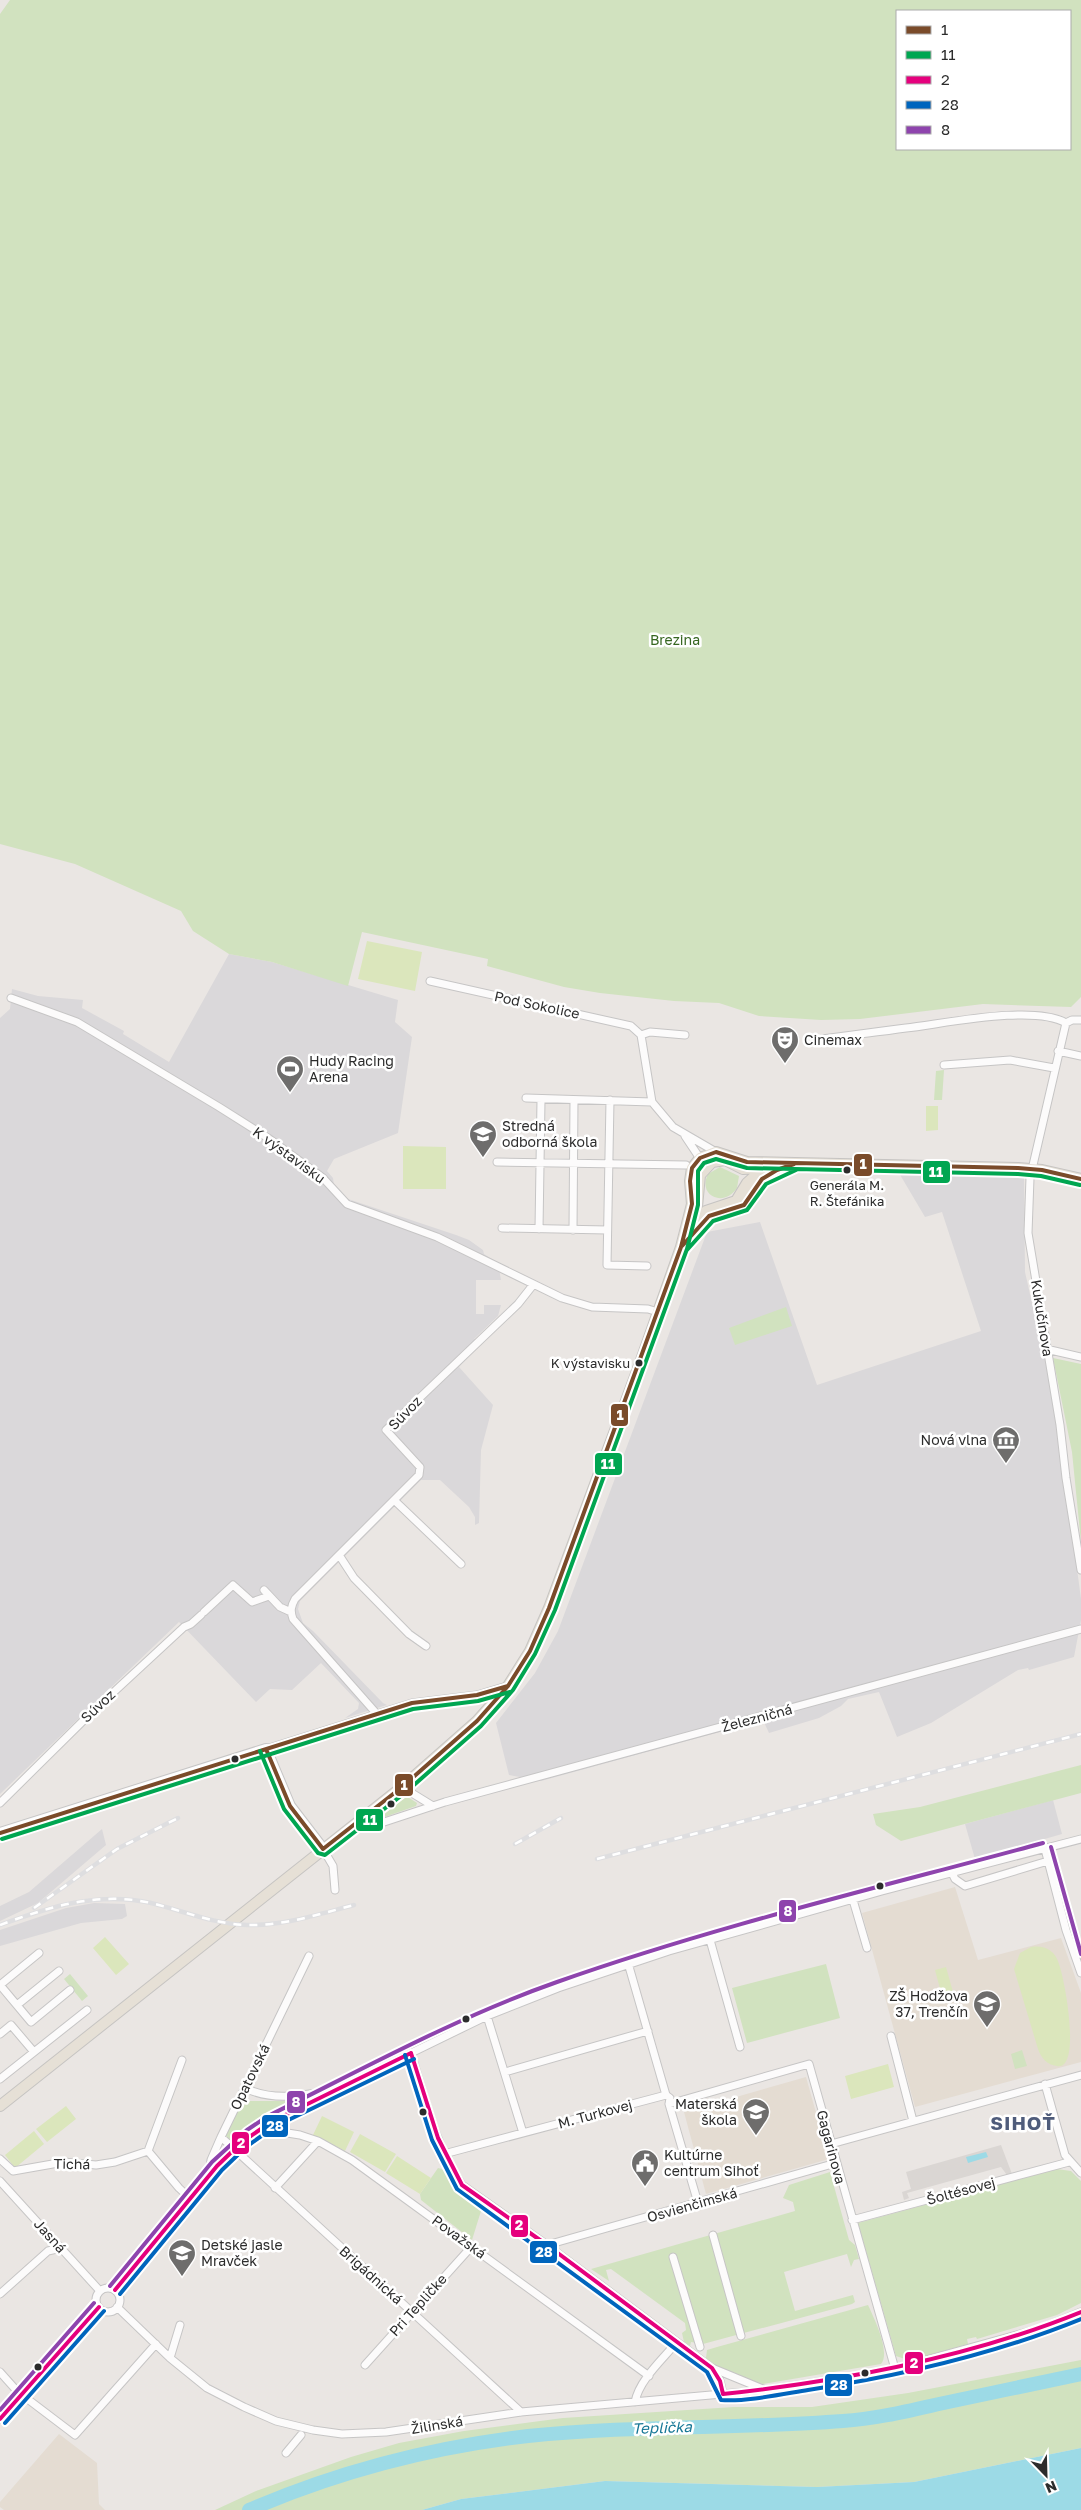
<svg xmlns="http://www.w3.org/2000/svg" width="1081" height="2510" font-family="'Golos Text',sans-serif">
<rect width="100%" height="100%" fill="#eae6e3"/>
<path fill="#dad8da" d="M229,954l43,8 126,38 -3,22 17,15 -14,96 -64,26 -7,12 6,7 1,7 14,14 108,36 13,5 14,10 1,4 14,9 3,17h-25v34h8v-9h17l-3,11 -24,23h7l-4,9 -18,19 34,38 -12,45 -2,73 -4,2v-8l-6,-10 -29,-27h-19l-121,121 -2,8 5,14 10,8 70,72 4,2 -42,13 13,-9 1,-6 -38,-40 -29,27 -22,-1 -14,13 -77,-80 -179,172v-776l10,-9 2,-20 26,7 45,4 -1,8 42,23 -1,3 46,28z
M899,1173l125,4 1,95 31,138 25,189v21l-7,37 -45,13 -1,-2 -10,2 -87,53 -34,14 -18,-45 -31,7 -7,7 -22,12 -50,15 -6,-13 -222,61 -32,-6 -13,-52 39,-50 23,-42 149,-399 53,-10 57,163 164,-54 -39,-119 -17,5z
M1053,1800l9,34 -87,25 -10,-35z
M102,1829l4,16 -68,58 -38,18v-15l29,-14z
M94,1903l31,1 2,12 -5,3 -41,4 -81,23v-16l66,-22z"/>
<path fill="#e4dcd2" d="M955,1887l23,73 83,-22 20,55v69l-166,45 -53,-194z
M806,2077l23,82 -123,35 -22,-82z
M59,2434l38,29 2,41 6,6h-101l-4,-3v-5z"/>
<path fill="#d1e2bf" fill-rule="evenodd" d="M10,0h1071v997l-10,10 -88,-3 -123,15 -39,1 -62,-4 -40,-13 -45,-2 -74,-8 -36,-6 -77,-21 1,-7 -126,-27 -14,54 -76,-24 -43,-8 -36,-23 -12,-20 -106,-47 -75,-20v-830zM1070,11v138h-173v-138z
M944,1070l-2,30h-8l2,-29z
M720,1167l19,9 -2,12c-13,20 -40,8 -29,-14z
M786,1307l6,19 -57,19 -6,-17z
M1053,1358l28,6v178l-9,-90z
M1081,1765v28l-180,48 -25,-16 -3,-11 47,-7z
M403,1794l14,9 -1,3 -40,14z
M826,1964l14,54 -93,25 -15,-55z
M70,1974l18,22 -6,5 -18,-22z
M1022,2050l5,16 -12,3 -4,-15z
M250,2101h48l-41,22 -25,19 -7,-7 12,-24z
M438,2168l4,1 17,23 22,19 -9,29 -51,-40 -1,-6z
M1057,2169l14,2 10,10v122l-24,12 -80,24 -1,-2 -9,2 1,5 -56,16v-5l-8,2 1,2 -9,-3 -38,-133z
M830,2172l19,68 6,5 4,14 -5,1 -3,7 -4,-13 -63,18 11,39 58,-16 2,7 -3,2 -149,40 -12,-2 -1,4 -6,-4 -2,-9 4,-3 -1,-7 -74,-54 -5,1 3,11 -18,-12 204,-58 -2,-9 -10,-4 6,-13z
M868,2305c6,13 23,47 13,59l-118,20 -24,-6 -14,-9 -4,1 -15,-12 1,-8 10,-3z
M1081,2360v88l-167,34 -97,5 -212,-6 -144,18 -39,11h-207l41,-19 95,-34 48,-14 65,-12 99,-13 171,-11h78l96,-14z"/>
<path fill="#dbe6bc" d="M367,941l55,11 -7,39 -57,-12z
M926,1106h12v24l-12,1z
M403,1146l43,1v42h-43z
M105,1937l24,27 -13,11 -23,-27z
M1031,1947c13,-2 24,3 28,17 7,20 22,107 -2,102 -10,-1 -16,-8 -19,-17l-24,-80 6,-16z
M946,1967l7,25 -11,4 -7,-26z
M888,2064l6,23 -43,12 -6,-23z
M66,2106l10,13 -29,23 -11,-13z
M322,2116l32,16 -9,19 -32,-16z
M34,2131l10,13 -29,24 -10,-13z
M360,2134l36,20 -11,18 -35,-20z
M397,2156l34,22 -11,16 -34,-21z"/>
<path fill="#dad6d3" d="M1001,2145l11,29 -5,1 -6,-8 -94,26 2,5 -5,2 -2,-8 9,-3 -5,-17z"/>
<path fill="#9cdae6" d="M986,2152l2,5 -20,6 -2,-6z
M1081,2448v62h-659l39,-11 144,-18 212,6 97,-5z"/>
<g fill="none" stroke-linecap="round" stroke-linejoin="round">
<path stroke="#9cdae6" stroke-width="14" d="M249,2510c88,-38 184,-63 279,-74 104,-11 210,-7 315,-15 32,-2 65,-10 96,-17 47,-10 95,-20 142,-30"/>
<g stroke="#c6c5c5" stroke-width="9">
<path id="street" d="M430,981l201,45 10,9 11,67 21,25 43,25
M11,998l66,24 142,85 49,31 55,40 24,26 90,33 125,61 30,9 56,2 10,3
M1081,1020h-9l-6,3 -36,155 -2,55 32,192 6,53 15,92
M641,1035l9,-3 35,3
M822,1039c28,-4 56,-7 84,-11 37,-4 128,-24 160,-5
M1058,1051l23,5
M944,1065l66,-5 44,8
M526,1098l126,4
M610,1100l-3,165 40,1
M685,1136l16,24
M497,1162l189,3
M502,1228l105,2
M539,1229l2,-129
M573,1230l1,-130
M1046,1349l35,8
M394,1500l67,64
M339,1555l15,23 55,56 17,12
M264,1590l16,17 11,5
M204,1612l29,-27 19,17 17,-6
M376,1713l-83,-94c-3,-8 -2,-13 2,-20l124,-124 1,-8 -34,-37 132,-126 15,-19
M266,1749l146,-46 65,-8 30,-9
M402,1787l31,19
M0,1803l90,-89 94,-87 7,-3 10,-9
M349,1829l17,-1 79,-26 636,-173
M323,1849l10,17 2,24
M1045,1849l21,81 15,43
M952,1873l3,6 10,7 83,-25
M853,1900l14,48
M710,1940l30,107
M628,1963l38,132 4,3 -1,6 29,99
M0,1985l31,37 39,-32
M0,1985l39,-32
M17,2005l42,-34
M487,2016l36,117
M0,2034l11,-9 23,27
M891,2036l22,85
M411,2053c14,45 24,92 51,132l85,60 165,123 51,21
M505,2072l143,-41
M0,2079l87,-69
M1045,2084l20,71 16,18
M245,2088c27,13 54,8 82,3
M669,2104l140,-40 86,305
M281,2132l19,3 18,6
M221,2137l300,275
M831,2144l250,-69
M148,2151l34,-91
M444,2154l222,-59
M0,2159l13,12 51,-9 32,3 19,-3 33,-11 31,37 13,12
M209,2174l2,-14 10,-23 88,-181
M0,2181l100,110
M275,2188l43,-47 34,19 297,216
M852,2220l217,-58
M713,2235l28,101
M547,2245l289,-82
M673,2257l27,90
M96 2300a12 12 0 1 1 24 0a12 12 0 1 1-24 0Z
M115,2290l72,-85 30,-39 34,-31 20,-13 60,-30 156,-76 71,-28 111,-37 213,-60 199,-52
M0,2294l48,-43 13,-3
M117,2307l53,51 37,30 37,19 32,14 37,9 29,4 44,-2 135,-20 245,-22 116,-18 160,-44 39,-16
M170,2358l10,-33
M365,2365l107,-119
M712,2369l8,12 3,13
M0,2372l17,19 58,44 81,-91
M635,2402c4,-22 28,-43 41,-59
M0,2419l99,-112
M286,2453l15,-18"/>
</g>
<g stroke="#c6c5c5" stroke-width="12">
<path id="secondary" d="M0,1833l266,-84 24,57 33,43"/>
</g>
<g stroke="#c6c4c2" stroke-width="12">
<path id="primary" d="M697,1207l3,-32 12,-13 13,-2 18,9 15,-1
M723,1211l21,-6 10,-18 18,-14
M691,1235l3,-10 12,-14 30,-10 11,-18 9,-8 31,-8
M0,2106l402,-319 75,-66 31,-35 22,-35 19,-43 91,-245 41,-116 11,-43 -2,-23 2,-13 8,-10 16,-6 31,10 271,6 24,2 39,9"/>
</g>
<use href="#street" stroke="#fcfbfb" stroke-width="7"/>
<use href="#secondary" stroke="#fcfbfb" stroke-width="10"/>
<use href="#primary" stroke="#e6e0d6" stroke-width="10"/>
<g stroke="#dedee0" stroke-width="4.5">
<path id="rail" d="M515,1844l46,-26
M597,1859l484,-125
M34,1908l83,-59 61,-31
M0,1925c49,-18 98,-34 151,-22 33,8 62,21 96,22 37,1 72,-11 107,-20"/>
</g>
<use href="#rail" stroke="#fff" stroke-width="2.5" stroke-dasharray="8" stroke-linecap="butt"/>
<g stroke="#fff" stroke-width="8">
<path id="bus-1" d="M682,1246l27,-30 35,-11 18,-26 15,-9 17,-6
M266,1749l24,57 33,43 79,-62 75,-66 31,-35 22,-35 19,-43 132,-361 11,-43 -2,-23 2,-13 8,-10 16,-6 31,10 271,6 24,2 39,9
M0,1833l412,-130 65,-8 31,-9"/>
</g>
<g stroke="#fff" stroke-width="8">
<path id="bus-2" d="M687,1250l26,-29 34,-11 19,-26 30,-14
M260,1751l24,58 34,44 7,2 81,-63 75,-66 32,-36 22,-36 20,-44 132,-361 11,-44v-34l6,-8 12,-4 31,9 271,6 23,2 39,9
M2,1839l411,-130 65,-8 32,-9"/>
</g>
<g stroke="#fff" stroke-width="8">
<path id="bus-3" d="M411,2053l27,85 24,47 85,60 165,123 8,13 3,13c121,-13 245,-36 358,-82
M115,2290l102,-124 25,-24 29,-20 140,-69
M0,2419l99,-112"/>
</g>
<g stroke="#fff" stroke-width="8">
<path id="bus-4" d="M405,2055l27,85 25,49 250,183 14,28c24,2 62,-6 87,-10 91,-14 187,-36 273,-71
M120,2294l102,-124 24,-23 28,-20 140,-68
M5,2423l99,-112"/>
</g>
<g stroke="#fff" stroke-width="8">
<path id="bus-5" d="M1051,1847l30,107
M110,2286l102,-124 35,-32 21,-14c95,-47 189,-99 289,-134 159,-56 324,-95 486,-139
M0,2410l94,-107"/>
</g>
<use href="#bus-1" stroke="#7a4b2a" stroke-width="4"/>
<use href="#bus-2" stroke="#00a651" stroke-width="4"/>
<use href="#bus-3" stroke="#e5007d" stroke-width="4"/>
<use href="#bus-4" stroke="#0065bd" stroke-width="4"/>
<use href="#bus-5" stroke="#8e44ad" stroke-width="4"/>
</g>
<defs>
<g id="theatre-pin" transform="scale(1.4375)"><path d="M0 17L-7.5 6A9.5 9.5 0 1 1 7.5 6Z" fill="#6e6d6c" stroke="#fff"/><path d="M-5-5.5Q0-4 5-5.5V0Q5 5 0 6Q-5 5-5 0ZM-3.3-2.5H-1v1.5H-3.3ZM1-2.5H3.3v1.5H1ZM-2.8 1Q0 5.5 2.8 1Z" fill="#fff"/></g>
<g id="stadium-pin" transform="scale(1.4375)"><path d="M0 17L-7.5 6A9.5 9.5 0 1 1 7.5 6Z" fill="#6e6d6c" stroke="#fff"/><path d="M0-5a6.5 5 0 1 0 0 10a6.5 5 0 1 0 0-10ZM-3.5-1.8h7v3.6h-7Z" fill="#fff"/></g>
<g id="school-pin" transform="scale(1.4375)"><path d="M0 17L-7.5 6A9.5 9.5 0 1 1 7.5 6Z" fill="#6e6d6c" stroke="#fff"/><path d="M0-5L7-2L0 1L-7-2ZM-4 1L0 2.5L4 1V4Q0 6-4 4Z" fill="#fff"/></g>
<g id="museum-pin" transform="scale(1.4375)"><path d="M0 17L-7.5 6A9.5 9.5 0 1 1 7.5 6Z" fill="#6e6d6c" stroke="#fff"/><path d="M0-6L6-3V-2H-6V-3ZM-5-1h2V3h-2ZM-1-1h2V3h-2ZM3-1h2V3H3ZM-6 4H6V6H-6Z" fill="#fff"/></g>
<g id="civic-pin" transform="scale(1.4375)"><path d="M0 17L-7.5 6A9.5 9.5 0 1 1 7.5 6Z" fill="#6e6d6c" stroke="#fff"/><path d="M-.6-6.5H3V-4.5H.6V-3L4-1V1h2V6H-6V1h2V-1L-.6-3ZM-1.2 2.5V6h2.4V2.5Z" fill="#fff"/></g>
</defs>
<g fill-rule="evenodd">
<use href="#theatre-pin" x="785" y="1040"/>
<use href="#stadium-pin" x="290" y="1069"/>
<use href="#school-pin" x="483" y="1134"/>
<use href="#museum-pin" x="1006" y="1440"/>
<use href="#school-pin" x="987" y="2004"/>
<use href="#school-pin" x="756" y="2112"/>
<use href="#civic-pin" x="645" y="2163"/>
<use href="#school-pin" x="182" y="2253"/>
</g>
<g fill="#2c2c2c" stroke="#fff" stroke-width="2">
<circle cx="847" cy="1170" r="4.5"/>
<circle cx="639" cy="1363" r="4.5"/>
<circle cx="235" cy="1759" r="4.5"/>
<circle cx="391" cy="1804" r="4.5"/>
<circle cx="880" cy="1886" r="4.5"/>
<circle cx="466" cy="2019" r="4.5"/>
<circle cx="423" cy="2112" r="4.5"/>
<circle cx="38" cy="2367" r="4.5"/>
<circle cx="865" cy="2373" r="4.5"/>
</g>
<g text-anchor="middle" stroke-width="5" stroke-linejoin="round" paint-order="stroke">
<g font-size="13" fill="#2c2c2c" stroke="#fff">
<text x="847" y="1190">Generála M.<tspan x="847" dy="16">R. Štefánika</tspan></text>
<text x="630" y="1368" text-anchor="end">K výstavisku</text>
</g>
<g font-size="14" fill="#366620" stroke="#fff">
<text x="675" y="645">Brezina</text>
</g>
<g font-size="14" fill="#2c2c2c" stroke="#fff">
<text transform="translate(537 1005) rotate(12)" y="5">Pod Sokolice</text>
<text transform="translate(289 1155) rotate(36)" y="5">K výstavisku</text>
<text transform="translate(1042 1318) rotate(81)" y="5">Kukučínova</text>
<text transform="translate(405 1413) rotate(-46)" y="5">Súvoz</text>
<text transform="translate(98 1706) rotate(-43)" y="5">Súvoz</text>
<text transform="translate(757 1718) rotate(-15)" y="5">Železničná</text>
<text transform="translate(250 2077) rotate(-64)" y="5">Opatovská</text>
<text transform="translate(595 2114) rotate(-15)" y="5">M. Turkovej</text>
<text transform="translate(831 2147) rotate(75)" y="5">Gagarinova</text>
<text transform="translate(72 2164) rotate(1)" y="5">Tichá</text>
<text transform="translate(961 2191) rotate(-15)" y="5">Šoltésovej</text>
<text transform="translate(692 2205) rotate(-16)" y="5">Osvienčimská</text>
<text transform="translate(50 2236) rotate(48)" y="5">Jasná</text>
<text transform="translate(459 2237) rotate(36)" y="5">Považská</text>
<text transform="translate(371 2275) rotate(42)" y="5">Brigádnická</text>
<text transform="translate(418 2305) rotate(-48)" y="5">Pri Tepličke</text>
<text transform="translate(437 2425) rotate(-9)" y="5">Žilinská</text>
</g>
<g font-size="14" fill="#2c2c2c" stroke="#fff" text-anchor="start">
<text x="804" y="1045">Cinemax</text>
<text x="309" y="1066">Hudy Racing<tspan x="309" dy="16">Arena</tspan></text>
<text x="502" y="1131">Stredná<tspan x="502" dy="16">odborná škola</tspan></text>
<text x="987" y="1445" text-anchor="end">Nová vlna</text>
<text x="968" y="2001" text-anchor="end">ZŠ Hodžova<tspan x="968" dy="16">37, Trenčín</tspan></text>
<text x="737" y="2109" text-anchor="end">Materská<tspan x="737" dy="16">škola</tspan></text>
<text x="664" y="2160">Kultúrne<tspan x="664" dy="16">centrum Sihoť</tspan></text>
<text x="201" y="2250">Detské jasle<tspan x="201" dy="16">Mravček</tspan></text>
</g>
<g font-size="15" font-style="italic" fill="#177796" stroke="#fff">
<text transform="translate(662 2428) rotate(-2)" y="5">Teplička</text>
</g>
<g font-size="19" font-weight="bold" letter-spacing="1" fill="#4f5c7b" stroke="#fff">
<text x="1023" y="2130">SIHOŤ</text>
</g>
</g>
<g stroke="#fff" stroke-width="2">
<rect x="853" y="1153" width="20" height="24" rx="5" fill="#7a4b2a"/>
<rect x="922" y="1160" width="29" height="24" rx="5" fill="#00a651"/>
<rect x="610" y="1403" width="19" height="24" rx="5" fill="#7a4b2a"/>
<rect x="594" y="1452" width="29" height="24" rx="5" fill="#00a651"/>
<rect x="394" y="1773" width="20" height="24" rx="5" fill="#7a4b2a"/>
<rect x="355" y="1808" width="29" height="24" rx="5" fill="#00a651"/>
<rect x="778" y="1899" width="19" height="24" rx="5" fill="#8e44ad"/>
<rect x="286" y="2090" width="20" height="24" rx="5" fill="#8e44ad"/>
<rect x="261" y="2114" width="28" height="24" rx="5" fill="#0065bd"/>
<rect x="231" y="2131" width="19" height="24" rx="5" fill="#e5007d"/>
<rect x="510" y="2214" width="19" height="24" rx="5" fill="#e5007d"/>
<rect x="529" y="2240" width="29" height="24" rx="5" fill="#0065bd"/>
<rect x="904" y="2351" width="20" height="24" rx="5" fill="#e5007d"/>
<rect x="824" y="2373" width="29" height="24" rx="5" fill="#0065bd"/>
</g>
<g font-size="14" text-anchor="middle" font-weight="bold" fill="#fff">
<text x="863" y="1169">1</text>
<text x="936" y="1177">11</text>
<text x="620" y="1420">1</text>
<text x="608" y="1469">11</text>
<text x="404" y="1790">1</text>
<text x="370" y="1825">11</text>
<text x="788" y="1916">8</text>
<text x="296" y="2107">8</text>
<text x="275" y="2131">28</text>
<text x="241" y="2148">2</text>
<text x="519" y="2230">2</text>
<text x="544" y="2257">28</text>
<text x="914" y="2368">2</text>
<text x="839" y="2390">28</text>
</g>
<rect x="896" y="10" width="175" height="140" fill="#ffffff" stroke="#ababab"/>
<rect x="906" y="26" width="25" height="8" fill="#7a4b2a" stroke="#ababab"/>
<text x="941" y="35" font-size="15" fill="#2c2c2c">1</text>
<rect x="906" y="51" width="25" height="8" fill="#00a651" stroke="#ababab"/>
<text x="941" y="60" font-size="15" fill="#2c2c2c">11</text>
<rect x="906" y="76" width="25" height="8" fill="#e5007d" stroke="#ababab"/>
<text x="941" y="85" font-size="15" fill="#2c2c2c">2</text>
<rect x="906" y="101" width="25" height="8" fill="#0065bd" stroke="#ababab"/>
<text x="941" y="110" font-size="15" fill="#2c2c2c">28</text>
<rect x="906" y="126" width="25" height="8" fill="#8e44ad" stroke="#ababab"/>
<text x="941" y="135" font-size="15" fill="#2c2c2c">8</text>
<g transform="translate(1046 2475) rotate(157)" stroke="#ffffff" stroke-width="4" paint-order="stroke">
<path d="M0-4L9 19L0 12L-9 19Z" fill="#2c2c2c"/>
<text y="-8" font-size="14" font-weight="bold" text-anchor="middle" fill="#2c2c2c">N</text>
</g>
</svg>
